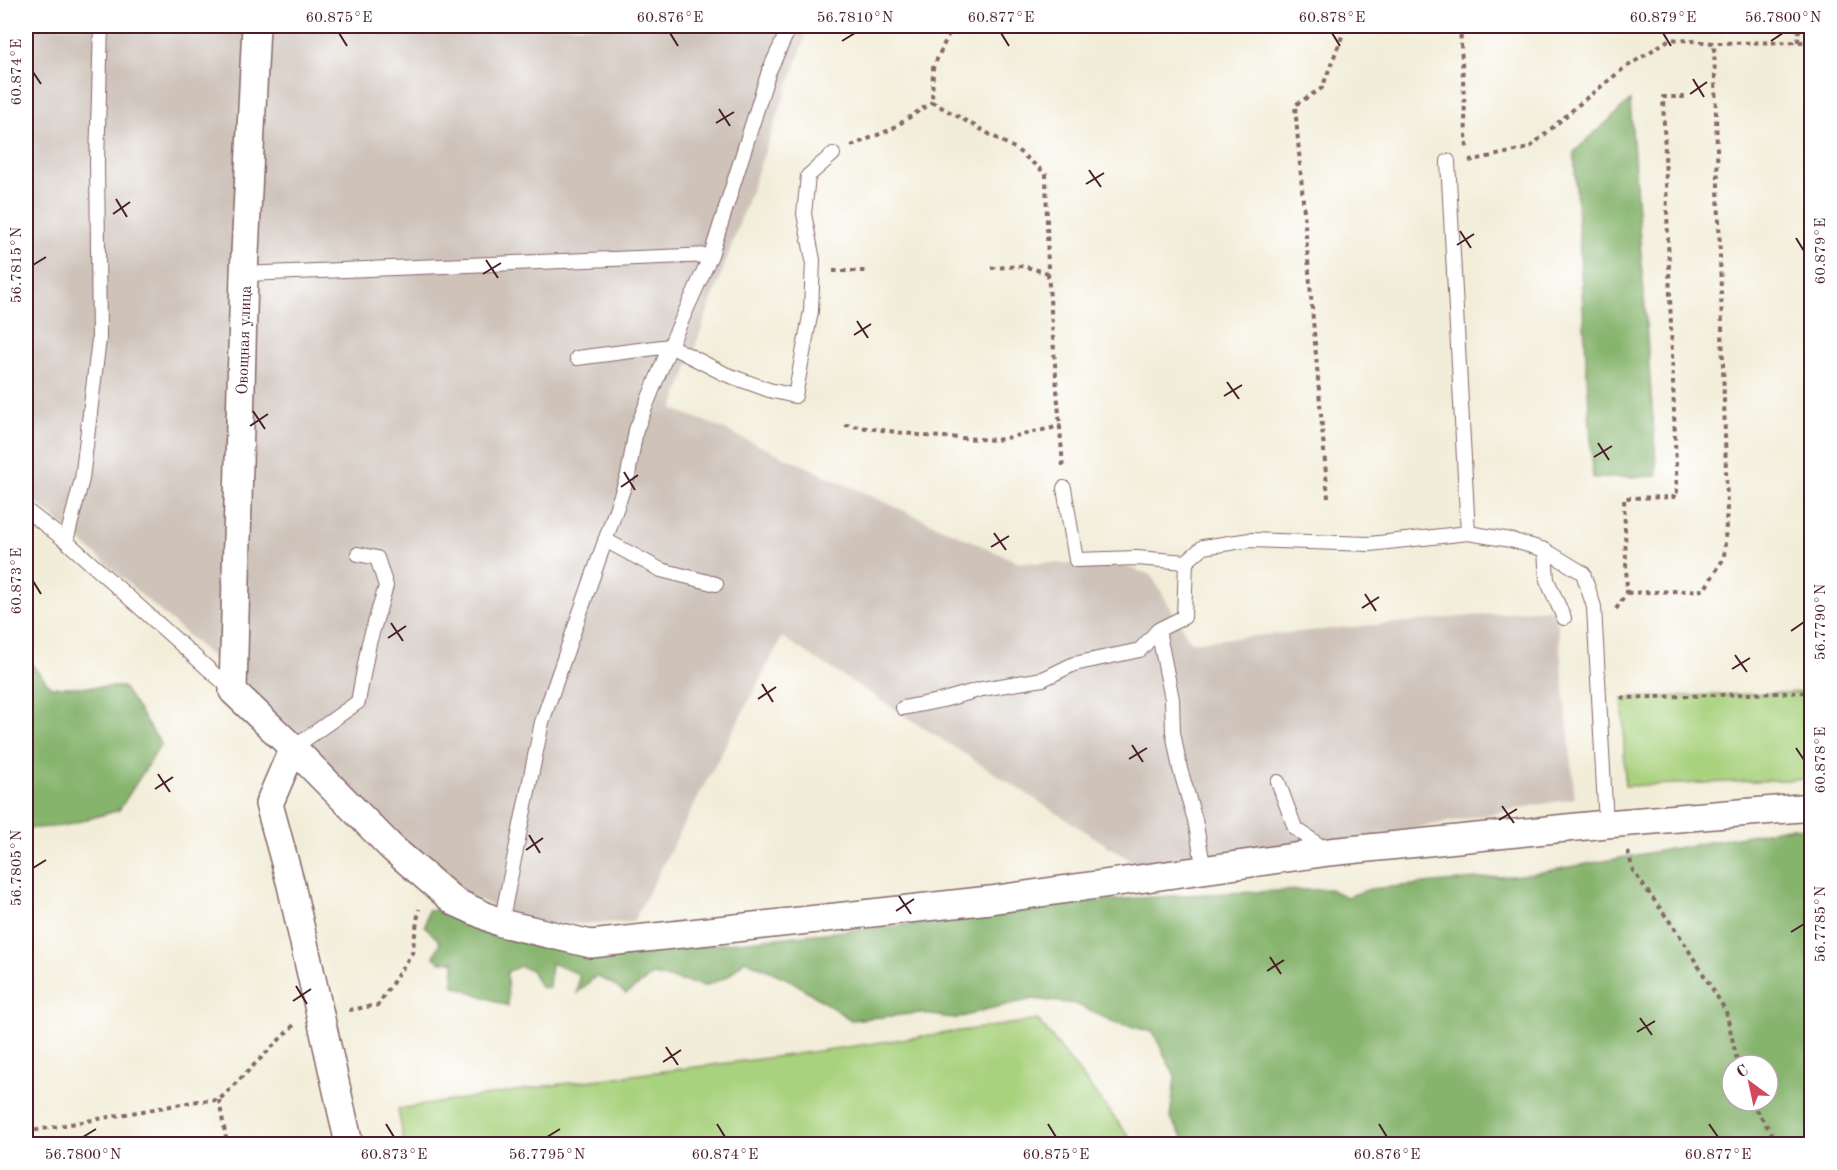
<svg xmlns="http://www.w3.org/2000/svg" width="1837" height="1170" font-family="'Old Standard TT',serif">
<rect width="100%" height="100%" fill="#fff"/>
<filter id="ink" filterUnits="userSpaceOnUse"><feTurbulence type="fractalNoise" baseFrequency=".0167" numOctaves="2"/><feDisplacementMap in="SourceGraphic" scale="12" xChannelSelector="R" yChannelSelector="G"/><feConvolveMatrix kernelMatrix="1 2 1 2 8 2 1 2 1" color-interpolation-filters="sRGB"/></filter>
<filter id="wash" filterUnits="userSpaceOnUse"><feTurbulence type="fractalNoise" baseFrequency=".008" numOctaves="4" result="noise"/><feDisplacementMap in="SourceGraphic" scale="24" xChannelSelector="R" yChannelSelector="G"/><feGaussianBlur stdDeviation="1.35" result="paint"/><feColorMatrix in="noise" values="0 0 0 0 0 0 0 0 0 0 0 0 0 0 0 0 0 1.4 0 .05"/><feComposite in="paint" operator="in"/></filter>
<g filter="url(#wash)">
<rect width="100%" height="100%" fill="#f2edd8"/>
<path fill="#cec2b9" d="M26,26h778l1,13 -132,370 41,16 304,137 103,3 30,10 40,67 365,-34 19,190 -202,38 -226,35 -365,-234 -149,285 -100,3 -105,-49 -33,-47 -77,-70 -74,-74 -218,-192z"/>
<path fill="#a9d27e" stroke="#7a7854" stroke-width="1.5" d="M1811,692v87l-186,7 -2,-88z
M1038,1020l97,124h-731l-6,-35 156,-24 236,-30z"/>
<path fill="#86b46d" stroke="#686a4c" stroke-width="1.5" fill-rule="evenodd" d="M1630,101l27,375 -64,2 -19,-326z
M26,658l25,29h72l38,57 -42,66 -55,16 -38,3z
M1793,827l18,3v314h-623l-18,-26 5,-41 -22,-45 -39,-10 -38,-18 -43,-5 -49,11 -28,9 -35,-6 -70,7 -59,-39 -47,-21 -17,16 -23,10 -52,-11 -27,19 -15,-11 -15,-7 -19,17 2,-19 -28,-11 -2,25 -9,-1 -9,-17 -11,-4 -13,6 1,34 -55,-21 1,-24 -14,1 -6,-5 6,-15 -15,-16 3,-16 17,1 146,46 402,-41c111,-21 224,-22 336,-27l18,8 23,-8 161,-15zM1732,1065h36v36h-36z"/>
</g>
<g filter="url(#ink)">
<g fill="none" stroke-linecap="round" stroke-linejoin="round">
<g stroke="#856768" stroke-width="16">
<path id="service" d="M1448,161l20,372
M244,274l467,-19
M577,358l93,-12 55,28 44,16 26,6 16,-85 2,-51 -9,-46 4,-38 25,-22
M1064,488l12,72 61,-2 49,4 17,-15 47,-7 120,4 98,-11 43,7 34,10 38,23 11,34 12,217
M26,510l40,31 167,150
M605,540l56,30 55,14
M66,541l16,-62 17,-140 -2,-177 4,-136
M1545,550l2,30 17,38
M1158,630l26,-13 2,-55
M903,708l40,-8 39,-11 61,-10 31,-15 66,-14 18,-20 14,69 1,33 7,37 15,51 9,50
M293,748l65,-46 11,-59 17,-57 -9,-28 -19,-4
M1278,782l17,46 32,23
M501,923l41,-201 86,-247 8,-45 34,-84 41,-91 58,-184 21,-45"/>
</g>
<g stroke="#856768" stroke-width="30">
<path id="minor" d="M256,26l-12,248 -11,417 60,57 99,100 63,54 46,21 90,21 399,-44 339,-48 277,-28 206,-17
M293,748l-24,56 22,81 58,259"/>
</g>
<path stroke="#856768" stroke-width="4" stroke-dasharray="4.5 4.5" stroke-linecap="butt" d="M1460,26l7,125
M1798,42l1,-16
M851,146l41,-17 40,-27
M1469,161l60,-13 54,-47 40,-32 47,-30 44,4 98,-1
M991,268l32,-2 25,7 -2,-99 -30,-25 -84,-47 1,-34 16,-35 105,-7
M833,271h34
M1048,273l15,194
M845,425l81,11 71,4 64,-14
M1328,498l-33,-393 27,-17 24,-62
M1627,593l77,-3 20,-32 3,-51 -13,-464
M1616,609l11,-16 -3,-95 53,-1 -14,-400h24
M1622,696l1,2 189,-6
M1628,851l5,20 45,62 48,78 12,54
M349,1010l29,-5 34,-52 7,-44
M219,1100l8,44
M1752,1101l4,9 23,34
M26,1132l172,-31 21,-1 75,-75"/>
<use href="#service" stroke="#fff" stroke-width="14"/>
<use href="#minor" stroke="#fff" stroke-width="27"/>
</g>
</g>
<path fill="none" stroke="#4a1f2b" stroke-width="2" d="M339,33l8,13M670,33l8,13M1001,33l8,13M1332,33l8,13M1663,33l8,13M842,41l13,-8M1771,41l12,-8M33,72l8,12M1693,79l11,18M1690,94l17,-12M719,109l11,17M716,123l18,-11M1089,170l12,17M1086,184l18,-11M116,199l11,18M113,214l17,-12M1460,231l11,17M1796,238l8,13M1457,245l17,-11M486,260l12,18M33,265l13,-8M483,274l18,-11M857,321l11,17M854,335l17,-11M1227,382l12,17M1224,396l18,-11M253,411l12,18M250,426l18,-12M1598,443l11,17M1594,457l18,-11M624,472l11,18M621,487l17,-12M994,533l12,17M991,547l18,-11M33,581l8,13M1365,594l11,17M1362,608l17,-11M391,623l12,18M1791,631l13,-9M388,638l18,-12M1735,655l12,17M1732,669l18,-11M762,684l11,18M758,699l18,-12M1132,745l11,17M1796,748l8,12M1129,759l18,-11M158,774l12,18M155,789l18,-12M1502,806l12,17M1499,820l18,-11M529,835l11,18M526,850l17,-12M33,868l13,-8M899,896l12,18M896,911l18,-12M1791,932l13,-8M1270,957l11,17M1267,971l17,-11M296,986l11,18M293,1001l18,-12M1640,1018l12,17M1637,1032l18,-11M666,1047l12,18M663,1062l18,-12M386,1124l8,13M717,1124l8,13M1048,1124l8,13M1379,1124l8,13M1709,1124l9,13M83,1137l13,-8M547,1137l13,-8"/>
<g text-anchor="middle" stroke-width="4.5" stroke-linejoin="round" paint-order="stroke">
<g font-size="16" fill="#4a1f2b" stroke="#fff">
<text transform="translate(243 340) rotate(-88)" y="6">Овощная улица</text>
</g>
</g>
<rect width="1837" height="1170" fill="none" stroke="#fff" stroke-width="66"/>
<g transform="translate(1750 1083) rotate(327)"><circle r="28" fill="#ffffff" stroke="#b7a5aa" stroke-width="1.5"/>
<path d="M0-4.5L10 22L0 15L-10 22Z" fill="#d1495b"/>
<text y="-9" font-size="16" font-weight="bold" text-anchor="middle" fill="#4a1f2b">С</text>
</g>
<rect x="33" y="33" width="1771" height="1104" fill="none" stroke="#4a1f2b" stroke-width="2"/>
<g font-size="15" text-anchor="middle" fill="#4a1f2b">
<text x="339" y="22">60.875°E</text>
<text x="670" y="22">60.876°E</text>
<text x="855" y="22">56.7810°N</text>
<text x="1001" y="22">60.877°E</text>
<text x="1332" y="22">60.878°E</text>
<text x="1663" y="22">60.879°E</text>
<text x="1783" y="22">56.7800°N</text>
<text transform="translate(16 72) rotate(-90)" y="5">60.874°E</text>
<text transform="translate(1820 251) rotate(-90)" y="5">60.879°E</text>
<text transform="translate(16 265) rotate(-90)" y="5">56.7815°N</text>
<text transform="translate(16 581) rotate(-90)" y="5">60.873°E</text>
<text transform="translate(1820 622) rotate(-90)" y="5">56.7790°N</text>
<text transform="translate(1820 760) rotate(-90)" y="5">60.878°E</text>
<text transform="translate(16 868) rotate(-90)" y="5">56.7805°N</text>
<text transform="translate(1820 924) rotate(-90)" y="5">56.7785°N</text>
<text x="83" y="1159">56.7800°N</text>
<text x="394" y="1159">60.873°E</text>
<text x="547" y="1159">56.7795°N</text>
<text x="725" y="1159">60.874°E</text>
<text x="1056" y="1159">60.875°E</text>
<text x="1387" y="1159">60.876°E</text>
<text x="1718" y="1159">60.877°E</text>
</g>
</svg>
